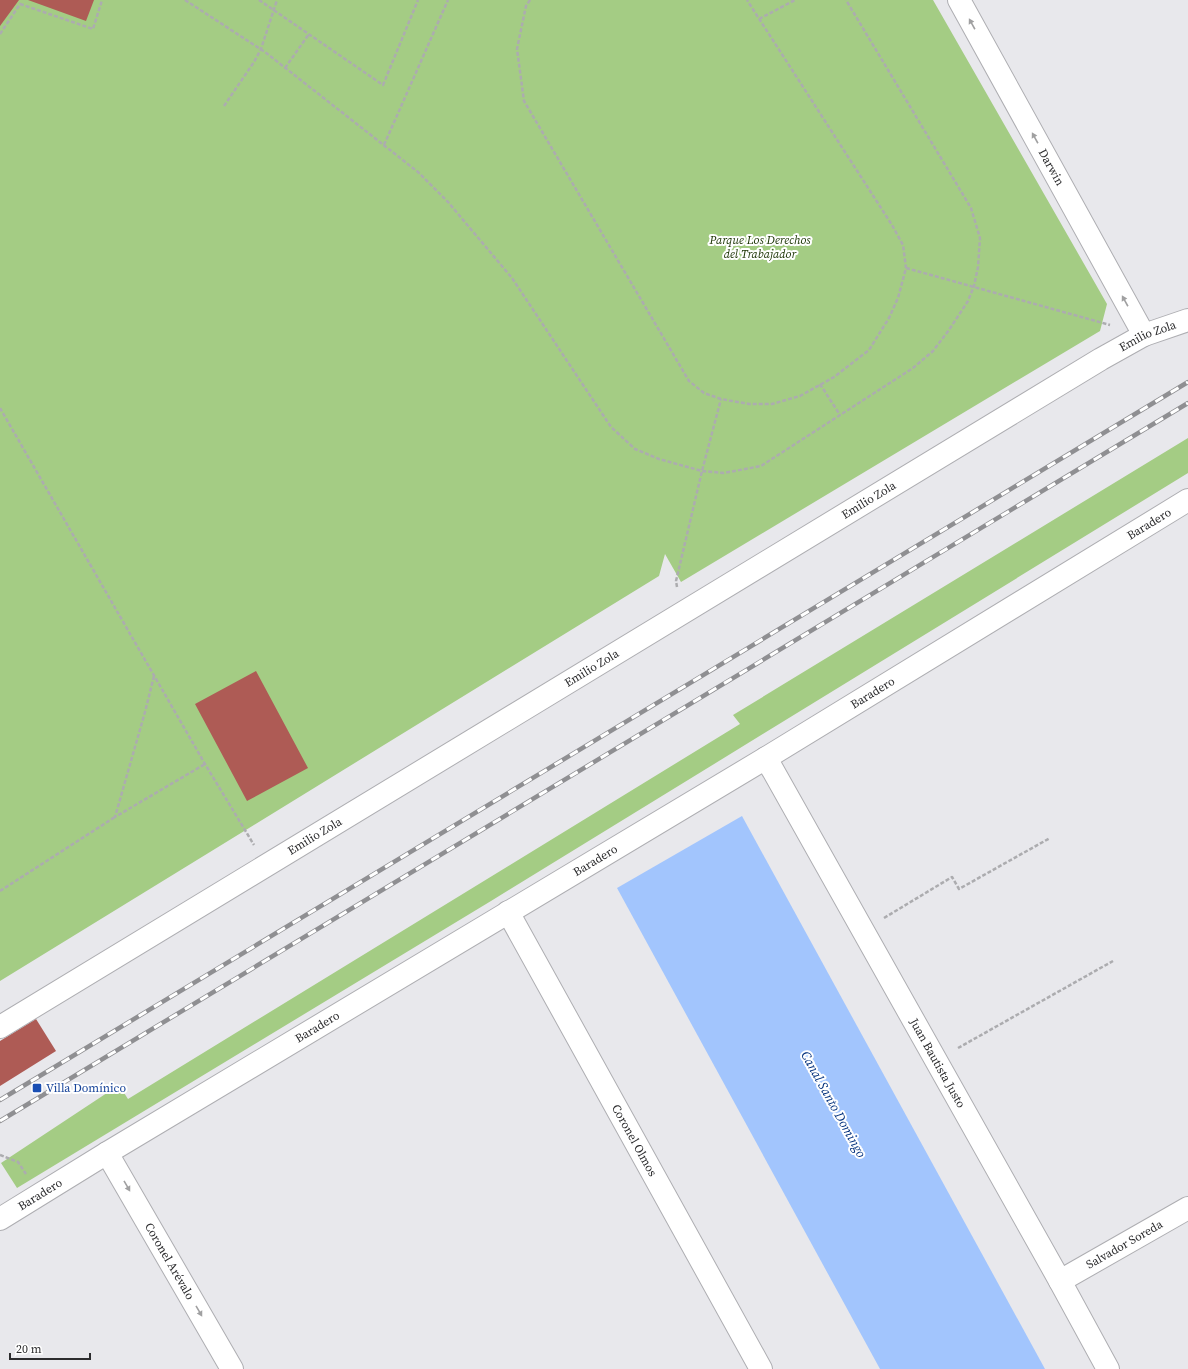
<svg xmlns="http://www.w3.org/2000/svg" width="1188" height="1369" font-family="'Source Serif 4',serif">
<rect width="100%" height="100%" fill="#e8e8ec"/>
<path fill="#a4cc84" d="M0,0h933l174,304 -7,27 -419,251 -16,-28 -6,22 -659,405z
M1188,438v35l-697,428 -474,287 -16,-25 118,-78 9,14 612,-375 -7,-9z"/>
<path fill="#a2c5fd" d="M742,816l303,553h-165l-263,-481z"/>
<path fill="#ae5b55" d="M0,0h19l-19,26z
M28,0h66l-8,21z
M256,671l52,97 -61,33 -52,-97z
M36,1019l20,32 -56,35v-45z"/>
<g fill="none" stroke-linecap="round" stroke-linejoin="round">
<g stroke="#aeaeb2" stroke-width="24">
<g id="minor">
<path id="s1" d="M959,0l185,335"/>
<path id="s2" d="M766,758l294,523 48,88"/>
<path id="s3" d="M508,912l253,457"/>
<path id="s4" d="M0,1027l1101,-668 43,-24 44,-15"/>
<path id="s5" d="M107,1153l125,216"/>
<path id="s6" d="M0,1219l107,-66 659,-395 422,-258"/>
<path id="s7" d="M1060,1281l128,-73"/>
</g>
</g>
<path stroke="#acacaf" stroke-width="2.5" stroke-dasharray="4 2" stroke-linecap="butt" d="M185,0l80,52 153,120 30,30 64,76 99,149 24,22 24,10 43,12 22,2 37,-7 152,-98 20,-17 16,-21 19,-29 6,-15 4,-19 2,-29 -9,-30 -125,-208
M259,0l124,85 35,-85
M530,0l-4,6 -9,43 7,52 165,280 15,12 17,6 28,5h23l28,-8 34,-19 35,-27 20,-32 9,-20 8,-30 -3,-23 -11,-20 -145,-225
M759,19l36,-19
M0,34l20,-30 73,25 9,-29
M285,68l24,-34
M224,106l30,-44 7,-13 16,-49
M384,145l64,-145
M906,268l204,57
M820,384l20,31
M0,408l205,356 49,81
M677,587l-1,-6 26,-110 19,-72
M154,676l-9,36 -30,105 90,-53
M0,891l115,-74
M884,918l68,-41 7,12 91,-51
M958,1048l155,-87
M0,1155l18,7 8,12"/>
<use href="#minor" stroke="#fff" stroke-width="22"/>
<g stroke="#8f8f92" stroke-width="4.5">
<path id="rail" d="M0,1100l1188,-718
M0,1121l1188,-718"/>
</g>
<use href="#rail" stroke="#fff" stroke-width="3" stroke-dasharray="9" stroke-linecap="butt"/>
</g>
<defs><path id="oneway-solid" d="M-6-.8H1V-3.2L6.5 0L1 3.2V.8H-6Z"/></defs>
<g fill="#a0a0a1">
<use href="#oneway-solid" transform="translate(972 24) rotate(-119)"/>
<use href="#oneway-solid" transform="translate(1035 138) rotate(-119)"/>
<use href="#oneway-solid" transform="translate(1125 301) rotate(-119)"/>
<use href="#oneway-solid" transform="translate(127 1186) rotate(60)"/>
<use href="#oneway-solid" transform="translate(199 1311) rotate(60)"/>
</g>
<rect fill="#1a4fb4" stroke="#fff" stroke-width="1.5" x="32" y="1083" width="10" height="10" rx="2"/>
<g text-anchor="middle" stroke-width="4" stroke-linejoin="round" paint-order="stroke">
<g font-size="12" fill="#2c2c2e" stroke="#fff">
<text dy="4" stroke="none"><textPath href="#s1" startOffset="191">Darwin</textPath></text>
<text dy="4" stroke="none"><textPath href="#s4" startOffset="1340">Emilio Zola</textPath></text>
<text dy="4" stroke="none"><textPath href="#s4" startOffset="1016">Emilio Zola</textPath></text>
<text dy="4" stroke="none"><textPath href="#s6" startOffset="1343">Baradero</textPath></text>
<text dy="4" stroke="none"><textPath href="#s4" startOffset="692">Emilio Zola</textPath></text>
<text dy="4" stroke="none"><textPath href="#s6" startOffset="1019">Baradero</textPath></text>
<text dy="4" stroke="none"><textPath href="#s4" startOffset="368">Emilio Zola</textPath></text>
<text dy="4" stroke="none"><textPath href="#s6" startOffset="695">Baradero</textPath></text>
<text dy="4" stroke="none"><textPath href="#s6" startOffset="371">Baradero</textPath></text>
<text dy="4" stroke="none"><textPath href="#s2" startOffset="350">Juan Bautista Justo</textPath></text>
<text dy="4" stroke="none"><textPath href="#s3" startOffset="261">Coronel Olmos</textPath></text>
<text dy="4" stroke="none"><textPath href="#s6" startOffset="47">Baradero</textPath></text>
<text dy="4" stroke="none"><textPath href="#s7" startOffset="74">Salvador Soreda</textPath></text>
<text dy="4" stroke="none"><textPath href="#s5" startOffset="125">Coronel Arévalo</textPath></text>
</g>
<g font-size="12" font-style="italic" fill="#193200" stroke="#fff">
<text x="760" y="244">Parque Los Derechos<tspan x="760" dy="14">del Trabajador</tspan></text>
</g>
<g font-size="12" fill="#164399" stroke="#fff" text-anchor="start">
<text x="46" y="1092">Villa Domínico</text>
</g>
<g font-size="13" font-style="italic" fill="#002f7c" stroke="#fff">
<text transform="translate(834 1104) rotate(61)" y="5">Canal Santo Domingo</text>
</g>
</g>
<path d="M10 1353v6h80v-6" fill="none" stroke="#2c2c2e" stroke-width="2"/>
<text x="16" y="1353" font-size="12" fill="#2c2c2e" stroke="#ffffff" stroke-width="3" paint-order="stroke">20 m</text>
</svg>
